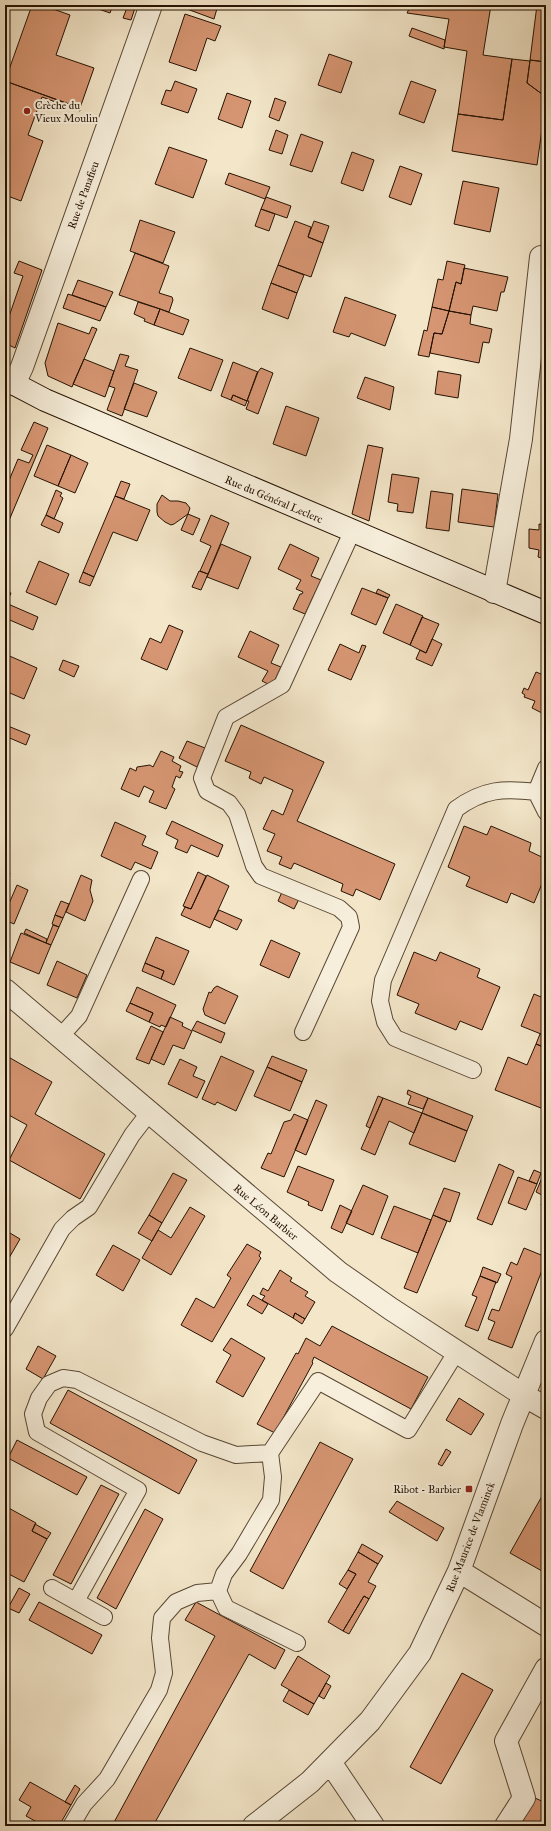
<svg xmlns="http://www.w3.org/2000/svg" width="551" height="1831" font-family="'IM FELL Great Primer',serif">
<rect width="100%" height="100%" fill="#f3e6c9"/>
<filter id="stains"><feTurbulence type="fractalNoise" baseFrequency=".005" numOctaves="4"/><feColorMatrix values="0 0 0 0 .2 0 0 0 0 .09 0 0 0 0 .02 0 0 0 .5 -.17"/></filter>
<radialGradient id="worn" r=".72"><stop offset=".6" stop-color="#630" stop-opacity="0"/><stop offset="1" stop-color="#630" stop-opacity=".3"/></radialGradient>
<path fill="#d79673" stroke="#251202" d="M32,5h10l28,10 -14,40 38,13 -14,40 -75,-27z
M87,5h26l-3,8z
M128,5h8l-5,15 -8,-2z
M188,5h30l-4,14 -27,-10z
M411,5h80l-8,50 29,4 -9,61 -45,-6 9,-63 -23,-4 5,-28 -42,-6z
M537,5h9v57l-16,-2z
M185,14l36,12 -6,15 -8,-3 -11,33 -27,-9z
M412,28l33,12 -1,9 -35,-13z
M329,54l23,8 -11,31 -23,-8z
M512,59l18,2 -3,22 19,14v25h-3l-6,43 -85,-14 6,-37 45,6z
M530,60l16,2v35l-19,-14z
M5,81l75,27v3l-38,-14 -14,38 15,6 -22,60 -16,-6z
M175,81l22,8 -9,24 -27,-9 5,-14 5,1z
M411,81l25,9 -12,33 -25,-9z
M227,93l24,8 -9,27 -24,-9z
M275,98l11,4 -7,19 -10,-4z
M276,130l12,5 -6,19 -13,-4z
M301,134l22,8 -11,30 -22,-7z
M169,147l38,13 -14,38 -38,-14z
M352,152l22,8 -11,31 -22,-8z
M400,166l22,8 -11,31 -22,-8z
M229,173l41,14 -5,12 -40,-15z
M463,181l36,7 -9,44 -36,-8z
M266,197l25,9 -4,12 -26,-9z
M261,209l14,5 -6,17 -14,-5z
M140,220l35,12 -12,31 -33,-12z
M295,221l16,6 -3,10 15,6 -12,34 -33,-12z
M314,221l15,5 -6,17 -15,-6z
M135,253l34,13 -10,27 13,4 1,3 -4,12 -50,-17z
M19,261l23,9 -27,78 -10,-5v-15l18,-52 -9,-3z
M447,261l18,4 -4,19 -5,-2 -7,29 -17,-4 6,-28 5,1z
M278,265l26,10 -7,18 -26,-10z
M464,268l44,9 -4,15h-3l-4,19 -24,-5 -2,9 -22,-4 7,-29 5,2z
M78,280l35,12 -7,15 -34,-12z
M271,283l26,10 -9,26 -26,-10z
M68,294l38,13 -6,14 -37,-13z
M345,297l51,18 -11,31 -34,-13 -2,4 -16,-5z
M138,302l22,7 -6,16 -10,-4 1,-2 -11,-5z
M432,307l17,4 -7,23 -8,-1 -5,24 -11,-2 6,-25 3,1z
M160,309l29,11 -6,15 -29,-10z
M449,311l22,4 -1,9 22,5 -3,14 -6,-1 -4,21 -49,-10 4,-20 8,1z
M58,323l31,11 3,-7 5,2 -25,58 -24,-11 -3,-13z
M190,348l33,12 -12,31 -33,-13z
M120,354l9,2 -4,10 13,4 -16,46 -15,-6 8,-22 -6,-2z
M84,359l30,12 -9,26 -32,-13z
M233,362l25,10 -11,29 -14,-6 -2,5 -10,-4z
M261,368l12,5 -15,41 -12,-5 3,-8h-2l10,-28z
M438,371l23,4 -3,23 -23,-4z
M365,377l29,10 -4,23 -33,-12z
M134,383l23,9 -10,25 -23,-8z
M233,395l14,6 -2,5 -14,-6z
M286,406l33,12 -13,38 -33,-12z
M34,422l14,6 -43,102v-40l13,-31 11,4 4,-8 -12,-5z
M47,445l24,10 -13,31 -24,-10z
M368,445l15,3 -14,73 -17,-7z
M71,455l17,8 -13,30 -17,-7z
M392,474l27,4 -6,35 -16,-2 1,-7 -10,-2z
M121,481l9,3 -6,15 -9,-3z
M462,489l36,5 -4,33 -36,-5z
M56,490l6,3 -2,3 3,2 -9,21 -8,-4z
M431,491l22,3 -4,37 -23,-3z
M162,495l8,6h8l8,2 4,5 -2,6 -14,10 -3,1 -6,-3 -7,-6 -1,-4v-8z
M115,496l35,14 -13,31 -24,-9 -19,45 -11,-5z
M188,514l12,5 -7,16 -12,-5z
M46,515l17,8 -4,10 -18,-8z
M211,515l18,8 -21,51 -8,-3 11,-25 -11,-5z
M539,524l7,1v34l-8,-2 1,-7 -10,-2v-19l10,1z
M221,544l30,13 -13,32 -31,-12z
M290,544l29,14 -8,18 10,4 -16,34 -12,-5 7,-15h2l1,-2 -7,-3 5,-9 -23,-11z
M39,561l30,13 -13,31 -30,-13z
M199,571l9,3 -7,16 -9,-3z
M83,572l11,5 -4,9 -11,-4z
M362,588l26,10 -12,27 -25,-11z
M378,589l12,6 -2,3 -12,-5z
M5,591l6,2 -6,14z
M8,604l30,13 -5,13 -28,-12v-7z
M396,604l27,12 -13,29 -27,-12z
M422,617l17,7 -13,29 -16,-8z
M169,625l14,6 -16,39 -26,-11 9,-21 11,5z
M250,631l29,14 -8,18 10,4 -9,19 -10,-5 6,-10 -30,-14z
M432,639l10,5 -10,22 -16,-7 4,-9 6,3z
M340,644l19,9 3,-8 4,1 -15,34 -23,-10z
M5,654l32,14 -13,31 -19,-8z
M63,660l16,6 -5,11 -15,-7z
M536,672l10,4v31l-4,6 -10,-5 3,-7 -11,-4 1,-2 -3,-2 2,-5 4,2z
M241,725l83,37 -27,59 98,43 -15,36 -24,-11 -3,7 -12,-5 2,-7 -49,-21 -3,6 -12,-5 3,-7 -15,-6 8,-17 -12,-5 9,-19 11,5 10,-25 -29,-13 -3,7 -12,-6 2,-6 -26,-11z
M8,726l22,9 -4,10 -21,-9z
M187,741l18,7 -8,19 -18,-9z
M161,751l13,6 -2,4 9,5 -2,5 4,1 -3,6 -4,-2 -4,11 3,2 -9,20 -17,-7 5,-11 -10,-5 -5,11 -18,-8 9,-21 6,3 1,-4 13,-2 3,2z
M172,821l51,24 -5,12 -27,-12 -4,8 -12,-5 3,-8 -12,-6z
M115,822l31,14 -4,9 16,7 -7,17 -16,-7 -4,8 -30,-14z
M464,826l23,9 4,-9 40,17 -2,8 17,8v15l-12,29 -23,-10 -4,10 -41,-17 4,-9 -22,-10z
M5,871l5,2 -5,12z
M198,872l8,4 -15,33 -8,-3z
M81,875l11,5 -2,10 3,11 -8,20 -19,-9z
M207,875l22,11 -19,42 -29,-13 4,-8 6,2z
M17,885l11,5 -14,34 -9,-4v-7z
M282,892l17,7 -5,10 -16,-8z
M61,901l8,3 -6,14 -8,-3z
M219,910l23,10 -5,10 -23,-11z
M55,915l8,3 -4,9 -7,-3z
M53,925l6,2 -8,18 -5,-2z
M26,929l21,10 -1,4 -22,-10z
M21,933l30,12 -12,29 -29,-12z
M156,937l33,14 -15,34 -13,-6 3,-8 -19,-8z
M271,940l29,13 -11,25 -29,-13z
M414,952l22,9 4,-9 40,17 -3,8 23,10 -18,43 -22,-9 -4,9 -41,-17 4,-9 -22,-9z
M57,961l30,14 -10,23 -30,-13z
M145,963l19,8 -3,8 -19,-8z
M217,986l21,10 -13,28 -20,-9 -2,-6 6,-17 2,1 3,-5z
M137,987l39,18 -10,22 -5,-2 -1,2 -11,-5 4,-9 -23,-10z
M534,994l12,5v37l-25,-10z
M130,1003l23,10 -4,9 -23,-11z
M170,1017l13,6 -1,3 10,5 -8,18 -11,-4 -9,20 -13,-6z
M197,1021l28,12 -4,10 -29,-13z
M151,1026l12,6 -14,32 -13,-5z
M540,1034l6,2v12l-10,-4z
M536,1044l10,4v62l-51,-20 13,-33 19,8z
M5,1055l47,27 -17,32 70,40 -25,45 -71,-39 18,-35 -22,-12z
M221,1056l33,15 -18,40 -19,-9 -2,3 -13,-6z
M272,1056l35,14 -5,12 -35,-15z
M180,1059l17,8 -4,9 12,5 -8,17 -29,-14z
M267,1067l35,15 -12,29 -36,-15z
M408,1090l20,8 -5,11 -15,-5 3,-8 -4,-2z
M378,1096l5,2 -13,30 -4,-2z
M383,1098l39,15 -8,20 -25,-12 -14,34 -14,-6z
M428,1098l45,18 -6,15 -45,-18z
M316,1100l11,5 -21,50 -11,-5z
M422,1113l45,18 -12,31 -46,-18z
M294,1114l14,6 -24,57 -23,-9 7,-15 3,1 13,-32 7,-2z
M499,1164l15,7 -22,54 -15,-6z
M298,1166l36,14 -12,31 -14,-6 1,-3 -22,-10z
M546,1168v38l-5,-1 3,-9 -8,-4z
M534,1170l7,3 -4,11 -8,-3z
M173,1173l14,7 -25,43 -13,-8z
M518,1177l19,7 -11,26 -18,-7z
M363,1185l25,11 -15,39 -27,-12z
M444,1188l16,5 -10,29 -17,-7z
M340,1205l12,6 -10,22 -11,-5z
M394,1206l37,14 -13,33 -37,-15z
M190,1207l15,9 -34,59 -29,-17 16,-28 13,8z
M149,1215l13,8 -10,18 -14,-8z
M433,1215l14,6 -30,72 -13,-5z
M5,1230l15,9 -15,26z
M247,1244l14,8 -2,4 2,2 -49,84 -31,-17 15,-27 18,10 17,-30 -4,-3z
M113,1245l27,15 -17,31 -27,-16z
M524,1248l22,9v3l-34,88 -24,-9 7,-17 -7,-3 4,-10 7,2 13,-34 -6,-3 5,-12 6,3z
M483,1267l18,7 -4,9 -17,-7z
M280,1270l12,8 -2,3 18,11 -3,4 10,6 -10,17 -10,-6 -2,5 -31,-18 3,-4 -5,-2 3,-6 5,3z
M480,1276l16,6 -18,49 -13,-5 12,-29 -5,-2z
M253,1295l15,9 -6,10 -15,-9z
M295,1313l10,6 -3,5 -9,-6z
M332,1326l96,51 -17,32 -97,-52 -2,5 1,1 -38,70 -18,-9 39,-71 2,1 8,-16 14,8z
M231,1338l34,20 -22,39 -27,-15 15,-27 -8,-5z
M38,1346l18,10 -13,23 -17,-10z
M68,1390l129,70 -18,34 -129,-71z
M459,1398l25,16 -13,21 -25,-15z
M17,1440l70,37 -10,18 -69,-37z
M320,1442l33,17 -70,130 -33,-18z
M446,1449l5,3 -9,14 -4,-2z
M101,1485l18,9 -48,90 -18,-9z
M546,1489v75l-4,7 -32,-18z
M397,1501l47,27 -7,13 -48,-29z
M5,1506l31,17 -4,8 15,8 -23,43 -19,-10z
M145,1509l18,10 -47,90 -19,-11z
M35,1524l16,9 -4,6 -15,-8z
M362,1544l21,12 -5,8 -20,-12z
M358,1552l20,12 -10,18 8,4 -7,13 -5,-3 -21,35 -15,-9 28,-48 -8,-4z
M348,1570l8,4 -9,15 -8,-5z
M19,1588l11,6 -11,19 -11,-5z
M364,1596l5,3 -20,35 -6,-3z
M39,1602l63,33 -10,19 -63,-34z
M196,1602l89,48 -10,19 -26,-15 -96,172h-41l103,-190 -30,-16z
M298,1656l32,20 -16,28 -33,-19z
M462,1673l31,17 -52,94 -31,-17z
M326,1683l5,3 -7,13 -5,-3z
M289,1690l25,14 -6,11 -25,-14z
M546,1738v12l-5,-2z
M30,1782l41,23 -12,21h-15l-18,-10 5,-9 -12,-7z
M75,1785l5,4 -9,16 -6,-3z
M535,1798l11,5v16l-4,7h-22z"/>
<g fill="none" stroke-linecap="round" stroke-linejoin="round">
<g stroke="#584734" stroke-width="18">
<path id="lane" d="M536,792l10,-24
M303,1032l48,-105 -2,-10 -10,-9 -78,-32 -7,-10 -17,-52 -8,-11 -22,-12 -5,-13 24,-61 56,-32 70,-153
M60,1037l19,-21 62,-137
M473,1070l-78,-32 -10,-16 -5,-21 3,-21 73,-171c27,-20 48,-21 80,-17l10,20
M5,1329l57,-100 11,-11 16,-11 43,-72 17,-22
M52,1588l52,29
M76,1601l62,-111 -101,-58 -4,-18 6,-16 10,-14 14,-6 14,2 125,63 34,12 34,-2
M297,1643l-71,-35 -8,-17 6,-17 15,-20 32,-54 2,-23 -3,-24 48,-72 90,49 49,-79
M71,1826l13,-22 23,-25 52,-89 5,-17 -4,-35 2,-20 14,-16 21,-9 21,-2"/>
</g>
<g stroke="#584734" stroke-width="24">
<path id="street" d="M14,384l8,-17 129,-362
M494,592l27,-153 20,-182
M5,990l333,282 53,37 134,87 21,12
M459,1571l87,54
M330,1762l43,64
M254,1826l56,-44 60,-61 50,-68 39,-82 53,-147 34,-83
M506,1826l18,-28 -18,-57 40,-72"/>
</g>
<g stroke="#251202" stroke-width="24">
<path id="secondary" d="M5,379l40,21 501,213"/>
</g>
<use href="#lane" stroke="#f7efdc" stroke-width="16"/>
<use href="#street" stroke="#f7efdc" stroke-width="22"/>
<use href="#secondary" stroke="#f7efdc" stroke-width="22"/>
</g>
<g fill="#8f2418" stroke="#f7efdc" stroke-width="1.5">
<circle cx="27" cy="111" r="4"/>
<rect x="465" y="1485" width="8" height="8" rx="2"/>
</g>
<g text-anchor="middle" stroke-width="4" stroke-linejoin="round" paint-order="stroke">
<g font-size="11" fill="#251202" stroke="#f7efdc" text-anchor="start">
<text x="35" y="109">Crèche du<tspan x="35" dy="13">Vieux Moulin</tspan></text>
<text x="461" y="1493" text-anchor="end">Ribot - Barbier</text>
</g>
<g font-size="11" fill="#251202" stroke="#f7efdc">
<text transform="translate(83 195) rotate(-70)" y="4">Rue de Panafieu</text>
<text transform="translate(274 499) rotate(23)" y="4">Rue du Général Leclerc</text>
<text transform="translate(266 1212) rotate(40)" y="4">Rue Léon Barbier</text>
<text transform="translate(470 1537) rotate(-69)" y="4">Rue Maurice de Vlaminck</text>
</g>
</g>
<rect width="551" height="1831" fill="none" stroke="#f3e6c9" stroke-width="20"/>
<rect x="6" y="6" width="539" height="1819" fill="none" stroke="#251202" stroke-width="2"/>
<rect x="10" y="10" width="531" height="1811" fill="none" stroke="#251202"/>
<rect width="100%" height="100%" filter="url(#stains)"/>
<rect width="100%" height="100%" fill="url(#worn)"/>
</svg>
